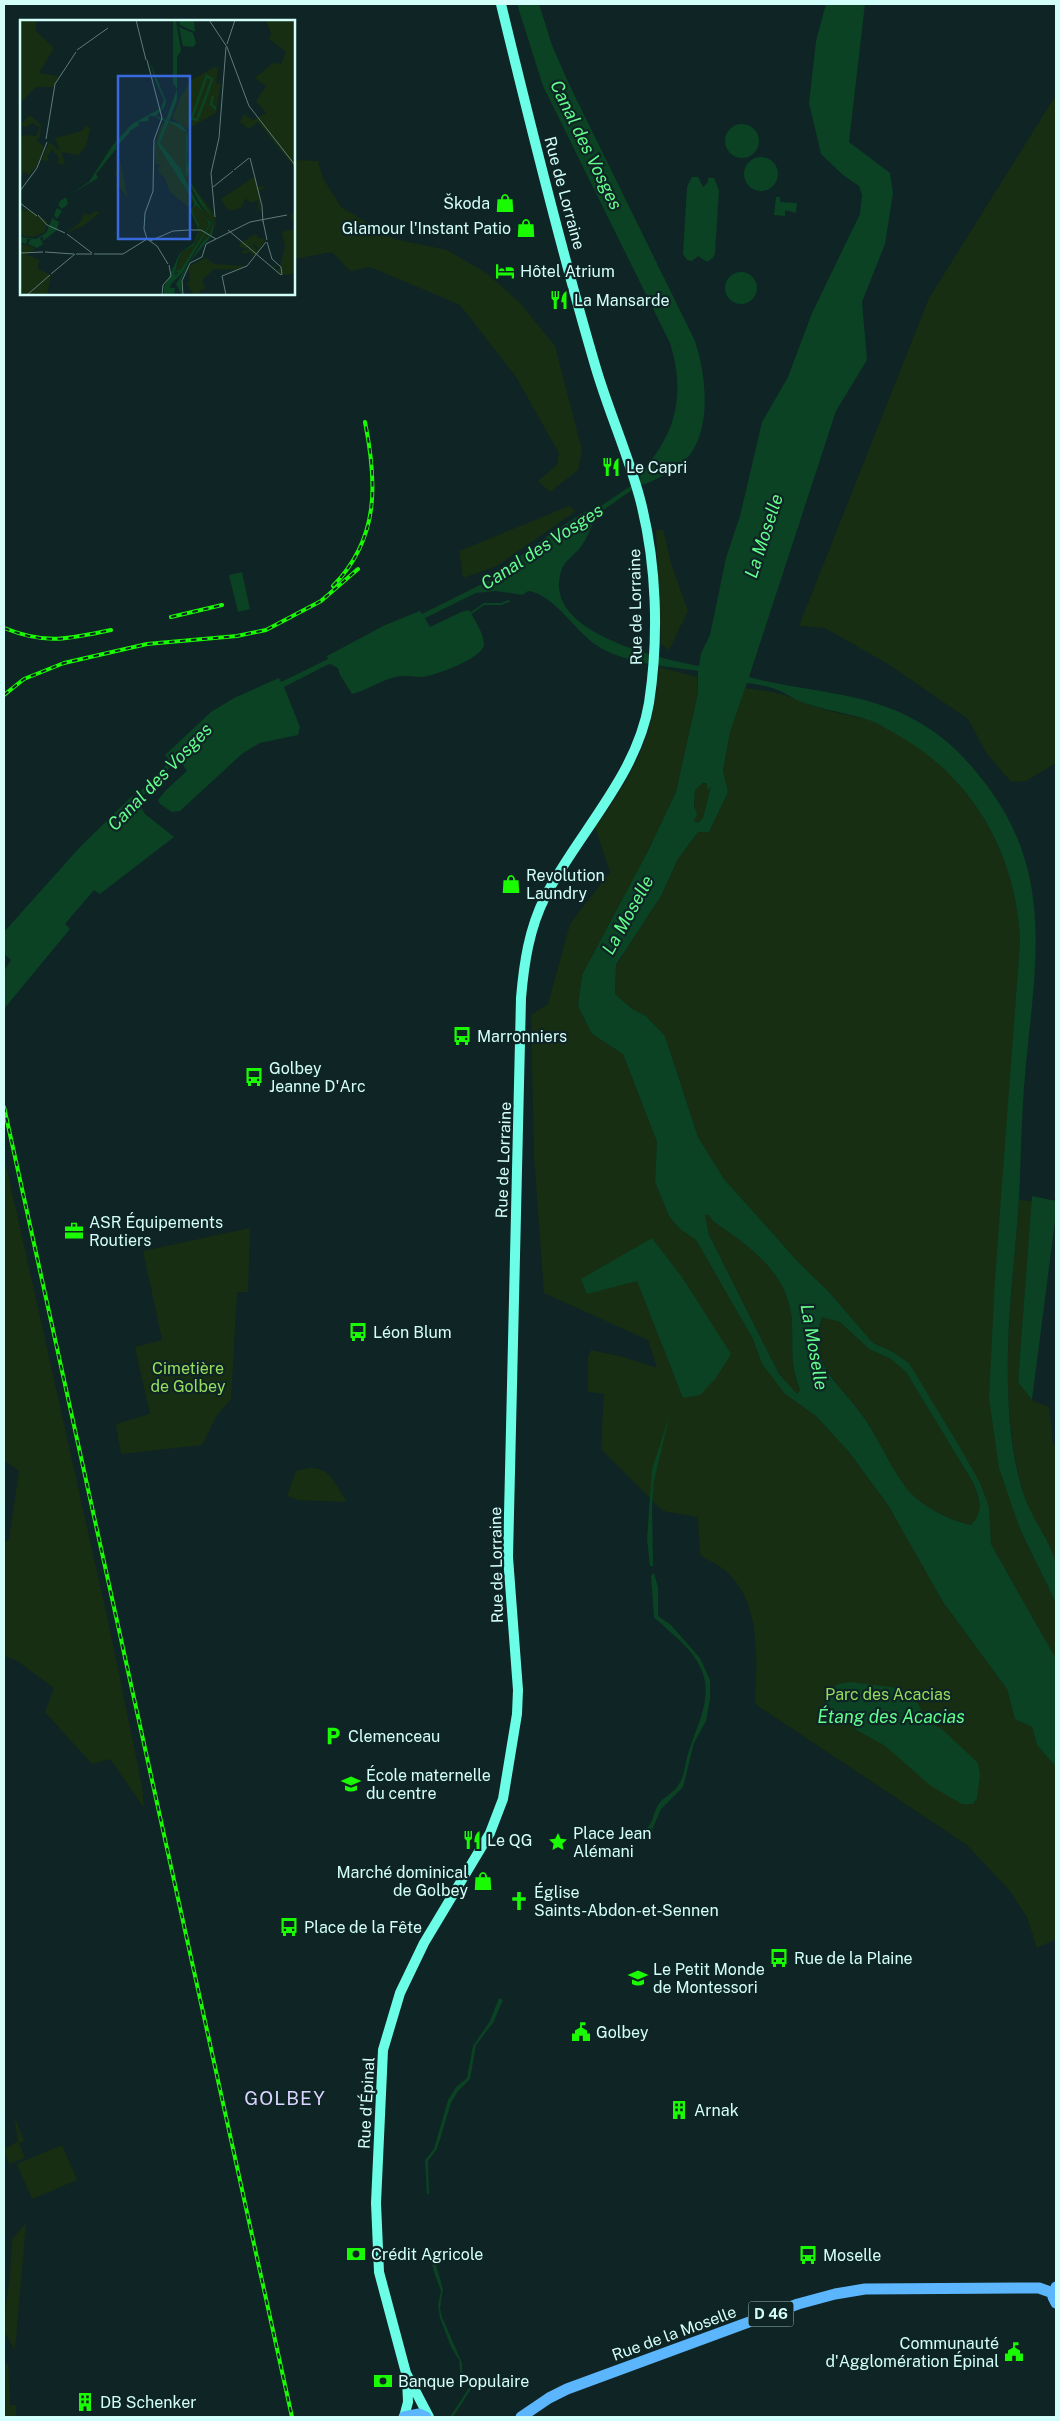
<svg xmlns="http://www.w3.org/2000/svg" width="1060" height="2421" font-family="'Public Sans',sans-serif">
<rect width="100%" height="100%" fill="#0f2424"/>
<path fill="#182e12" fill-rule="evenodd" d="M1056,95v668l-30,18 -15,1 -24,-28 -19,-35 -80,-55 -63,-36 -26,-2 130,-328z
M294,160l24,1 5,17 18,29 53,32 53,11 41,24 32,29 35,43 27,104 -4,20 -28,22 -12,-11 19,-16 2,-12 -43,-76 -56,-72 -90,-38 -20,4 -18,-19 -38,7z
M569,506l7,5 -79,55 -34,12 -4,-27z
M656,530h7l8,33 17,48 -19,39 -8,-6z
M659,667l38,10 1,16 -22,99 -27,57 -67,126 -4,31 14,28 31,20 34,88 -2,40 14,34 11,13 16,11 57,99 9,25 23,30 31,22 33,36 39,53 55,97 64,87 8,30 17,8 5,18 19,22v172l-19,9 -10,-31 -17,-26 -43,-46 -209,-139 -3,-4c2,-41 6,-96 -26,-128 -7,-8 -20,-13 -29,-19l-2,-38 -35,-6 -62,-62 3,-55 -16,-2v-35l3,-7 32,7 34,11 -9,-28 -104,-47 -10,-137 -3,-141 17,-11 22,-80 40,-52 -15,-45c23,-30 45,-65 55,-102 5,-19 7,-39 9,-58zM652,1238l30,39 48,77 -47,44 -46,-118h-56z
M745,688c13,2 29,3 42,8 14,5 28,11 43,15 14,4 30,6 44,11 89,38 143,125 146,220l-29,422 29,165 36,74v56l-65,-115 -2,-37 -80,-144 -16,-11 -20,-9 -44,-51 -30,-29 -75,-84 -26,-42 -33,-101 -19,-20 -14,-7 -17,-15 1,-28 45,-70 17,-37 20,-27h11l19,-40 -5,-21 7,-39z
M703,783l8,3 -8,32 -5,5 -4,-1 1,-32z
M4,1156l106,474 32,156 2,22 -34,-49 -18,5 -47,-52 9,-24 -38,-28 -12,-4v-113l5,-4 10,-68 -15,-11z
M1019,1200l13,1 -14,181 14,18 17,7 4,36 3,6v114c-10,-21 -24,-43 -31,-65 -30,-96 -13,-199 -6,-298z
M705,1215h4l4,6c37,26 77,53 79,102 1,27 -2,42 8,68l-4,3 -17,-20 -70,-139z
M250,1228l-2,64h-11l-6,107 -14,16 -15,30 -81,9 -5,-30 34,-10 -15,-67 27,-7 -19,-89z
M823,1316l17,6 29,27 22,10 15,13 68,112c6,16 10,27 -3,41 -23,-5 -53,-20 -68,-40 -14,-21 -24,-45 -38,-66 -25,-37 -57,-52 -42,-103z
M308,1468c24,-1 27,17 39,34l-49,-2 -11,-4 9,-25z
M14,2115l10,26 -5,2 6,15 -16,6 -5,-14 14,-9z
M62,2145l15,35 -45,19 -15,-35z
M26,2223l-11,127 -11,-19v-11l6,-44 2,-37z
M8,2363l2,42h6v11l-12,1v-51z"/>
<path fill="#0a4223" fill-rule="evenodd" d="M517,4h22l13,41 16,37 127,259c11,33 17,86 -6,115 -11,13 -31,23 -46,29l-1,-2 -50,35 2,3c-4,9 -8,19 -14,27 -6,7 -17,14 -19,24 -19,61 98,86 138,94l2,-13 9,-18 16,-77 14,-42 22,-94 26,-45 24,-64 48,-99 2,-19 -3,-9 -16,-11 -22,-21 -12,-51 7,-62 10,-37h39l-16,138 41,31 3,20 -8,51 -23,58 5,58 -31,51 -87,266c55,15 115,14 166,43 30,16 53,40 73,67 71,95 44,192 36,301 -3,37 -3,74 -5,111 -3,50 -10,100 -11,151 -1,49 1,101 17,148 7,21 27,46 31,66 3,12 0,27 0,39l-36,-74 -21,-61 -10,-70 6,-119 25,-337c-3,-85 -45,-162 -119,-205 -9,-5 -18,-11 -27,-15 -21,-8 -45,-11 -66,-18 -11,-3 -18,-8 -28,-13 -9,-5 -22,-6 -33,-8l-17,49 -7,39 5,21 -19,40h-11l-20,27 -17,37 -45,69 -1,29 17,15 14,7 19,20 33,101 26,42 75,84 30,29 44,51 20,9 16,11 49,81 22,39 9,24 2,37 65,115v108l-19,-22 -5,-18 -17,-8 -8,-30 -64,-87 -55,-97 -39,-53 -33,-36 -31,-22 -23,-30 -9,-25 -57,-99 -16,-11 -11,-13 -14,-34 2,-40 -34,-88 -31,-20 -14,-28 4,-31 67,-126 27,-57 22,-99v-22c-33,-5 -70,-7 -99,-24 -23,-14 -46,-54 -71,-56l-5,4 -27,-4 -20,2 -51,25 5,9 31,-15 8,-2c5,9 16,25 15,35 -2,14 -51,31 -62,32 -9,0 -19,-2 -27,0 -15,4 -28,13 -43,17l-12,-19 -2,-7 -8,-4 -3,1 -43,22 16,40 -2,8 -38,8 -17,10 -63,58 -8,1 -12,-8 -2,-4 8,-10 21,-19 -6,-9 -4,5 -4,-3 -35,37 7,13 29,23 -74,57 -6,-4 -29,34 5,5 -66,80v-38l7,-11 -7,-6v-22l76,-85 52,-51 2,2 36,-37 -5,-6 46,-43 23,-14 45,-20 2,4 43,-21 4,-2 -1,-3 58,-31 35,-14 2,3 74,-37 1,-4 59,-43 30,-19 3,3 52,-35 -1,-3c7,-11 16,-21 22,-32 19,-32 19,-67 8,-101l-127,-257zM703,783h3l2,7 3,-4 -8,32 -5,5 -4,-2 3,-7 -3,-8 1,-16zM705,1215h4l4,6c37,26 77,53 79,102 1,26 -2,41 8,67l-3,4 -18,-20 -70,-139zM822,1317l18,5 29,27 22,10 15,13 68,112c6,16 10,27 -3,41 -23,-5 -53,-20 -67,-40 -15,-21 -25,-45 -39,-66 -25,-37 -58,-52 -43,-102z
M725 141a17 17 0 1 1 34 0a17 17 0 1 1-34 0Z
M744 174a17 17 0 1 1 34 0a17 17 0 1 1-34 0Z
M692,177h6l5,10 5,-5v-4h6l5,12 -4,63 -2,5 -6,4 -9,-6 -6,5 -5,-1 -4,-6 4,-67z
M776,197h4v5l17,1 -1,10 -11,-3v6l-11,-1z
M725 288a16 16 0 1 1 32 0a16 16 0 1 1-32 0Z
M242,572l8,37 -12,3 -9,-37z
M1032,1196l24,5v12l-24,187 -14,-18z
M652,1238l30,39 49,77 -15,24 -16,17 -17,3 -46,-117 -50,13 -6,-15z
M670,1414l-16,67 -2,27 1,58h-3l-3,-27 5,-70z
M654,1573l4,14v29l13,9 29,33 10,22v19l-4,22 -12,22 -11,44 -22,22 -9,21 2,1 -4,2 -5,-3c9,-7 7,-15 13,-25 5,-8 16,-12 21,-21 6,-9 6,-22 10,-33 8,-27 24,-52 13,-80 -9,-23 -31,-37 -48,-54l-3,-41z
M850,1682l49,6 14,7 15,27 14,7 36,34 2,11 -3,24 -4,6h-11l-31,-18 -47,-41 -26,-14 -32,-26c4,-17 7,-21 24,-23z
M499,1998l4,2 -10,23 -17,22 -6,34 -12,12 -7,12 -14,46 -9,12 1,33h-2l-2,-34 9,-11 14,-49 8,-13 11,-9 6,-32 17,-25z
M431,2248l12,41 -3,19 2,9 20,46v8l13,12 -22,34h-3l22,-34 -12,-11 -1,-12 -8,-13 -11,-29 -2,-13 3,-14 -7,-19 -5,-23z"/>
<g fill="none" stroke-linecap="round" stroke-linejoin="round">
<path stroke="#0a4223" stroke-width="2" d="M470,614l14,-10h17l8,-3"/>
<path stroke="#6bfde5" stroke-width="10" d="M404,2417l4,-15 -1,-23
M429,2417l-23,-44 -27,-101 -3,-69 7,-153 17,-57 24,-50 66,-110 13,-34 14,-85 1,-24 -10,-133 13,-559c3,-35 8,-69 24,-101 33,-64 92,-121 104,-194 10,-66 8,-139 -9,-204 -12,-45 -32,-89 -45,-134 -35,-119 -65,-241 -94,-361"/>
<path stroke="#5bb6fd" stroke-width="11" d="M1056,2287l-3,10 3,6
M404,2417l15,-3 7,3
M521,2417l28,-19 18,-9 231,-85 37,-10 30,-5 164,-1h10l14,5"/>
<g stroke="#19fa03" stroke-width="4">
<path id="rail" d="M333,586c47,-48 44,-104 32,-164
M171,617l51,-12
M4,628c43,17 63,11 107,2
M4,695l20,-16 40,-16 83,-19 90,-8 29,-6 55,-29 37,-32
M4,1107l288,1310"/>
</g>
<use href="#rail" stroke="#0f2424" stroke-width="2" stroke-dasharray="5.5" stroke-linecap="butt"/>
</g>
<defs>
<g id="shop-bare" transform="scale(1.5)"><path d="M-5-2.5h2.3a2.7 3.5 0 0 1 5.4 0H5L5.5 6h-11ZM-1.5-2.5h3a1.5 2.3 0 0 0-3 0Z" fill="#19fa03" stroke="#0f2424" stroke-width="2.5" paint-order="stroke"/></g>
<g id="hotel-bare" transform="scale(1.5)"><path d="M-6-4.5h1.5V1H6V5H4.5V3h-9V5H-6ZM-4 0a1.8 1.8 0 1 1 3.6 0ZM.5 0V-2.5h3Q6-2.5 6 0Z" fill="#19fa03" stroke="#0f2424" stroke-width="2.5" paint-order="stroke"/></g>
<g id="restaurant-bare" transform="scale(1.5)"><path d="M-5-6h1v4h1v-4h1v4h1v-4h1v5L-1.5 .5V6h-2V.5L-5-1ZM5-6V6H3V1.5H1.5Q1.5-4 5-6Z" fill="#19fa03" stroke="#0f2424" stroke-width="2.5" paint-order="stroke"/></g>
<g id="bus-bare" transform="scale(1.5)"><path d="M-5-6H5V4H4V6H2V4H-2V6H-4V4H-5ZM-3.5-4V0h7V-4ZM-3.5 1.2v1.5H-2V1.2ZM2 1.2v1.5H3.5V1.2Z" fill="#19fa03" stroke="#0f2424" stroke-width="2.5" paint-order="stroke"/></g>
<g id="office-bare" transform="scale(1.5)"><path d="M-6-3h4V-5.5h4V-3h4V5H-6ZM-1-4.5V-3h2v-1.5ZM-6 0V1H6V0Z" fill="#19fa03" stroke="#0f2424" stroke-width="2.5" paint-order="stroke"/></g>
<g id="parking-bare" transform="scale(1.5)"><path d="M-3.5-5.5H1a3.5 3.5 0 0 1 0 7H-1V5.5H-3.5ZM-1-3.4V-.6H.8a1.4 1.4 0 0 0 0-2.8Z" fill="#19fa03" stroke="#0f2424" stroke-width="2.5" paint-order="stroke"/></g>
<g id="school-bare" transform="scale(1.5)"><path d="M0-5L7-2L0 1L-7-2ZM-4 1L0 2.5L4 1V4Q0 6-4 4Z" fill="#19fa03" stroke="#0f2424" stroke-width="2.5" paint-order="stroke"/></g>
<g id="sight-bare" transform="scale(1.5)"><path d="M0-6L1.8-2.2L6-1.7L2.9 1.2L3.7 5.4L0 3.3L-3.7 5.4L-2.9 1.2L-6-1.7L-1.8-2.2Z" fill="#19fa03" stroke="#0f2424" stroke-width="2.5" paint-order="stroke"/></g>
<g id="church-bare" transform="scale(1.5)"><path d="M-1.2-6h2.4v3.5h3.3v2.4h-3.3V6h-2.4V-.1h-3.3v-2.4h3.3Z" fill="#19fa03" stroke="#0f2424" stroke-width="2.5" paint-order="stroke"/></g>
<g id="civic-bare" transform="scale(1.5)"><path d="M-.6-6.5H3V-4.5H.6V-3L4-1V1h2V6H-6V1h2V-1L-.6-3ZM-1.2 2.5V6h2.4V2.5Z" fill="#19fa03" stroke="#0f2424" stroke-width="2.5" paint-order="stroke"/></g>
<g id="building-bare" transform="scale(1.5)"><path d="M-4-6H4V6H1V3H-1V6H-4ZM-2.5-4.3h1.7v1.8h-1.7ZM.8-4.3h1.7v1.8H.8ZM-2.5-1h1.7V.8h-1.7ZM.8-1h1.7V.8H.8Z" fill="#19fa03" stroke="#0f2424" stroke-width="2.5" paint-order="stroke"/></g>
<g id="bank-bare" transform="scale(1.5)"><path d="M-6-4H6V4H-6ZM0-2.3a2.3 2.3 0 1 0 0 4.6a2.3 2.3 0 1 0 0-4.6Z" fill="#19fa03" stroke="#0f2424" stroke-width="2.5" paint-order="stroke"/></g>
</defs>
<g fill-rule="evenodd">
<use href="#shop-bare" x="505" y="203"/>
<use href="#shop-bare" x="526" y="228"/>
<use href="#hotel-bare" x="505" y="271"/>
<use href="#restaurant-bare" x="559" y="300"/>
<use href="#restaurant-bare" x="611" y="467"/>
<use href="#shop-bare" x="511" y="884"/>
<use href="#bus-bare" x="462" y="1036"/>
<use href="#bus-bare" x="254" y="1077"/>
<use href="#office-bare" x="74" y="1231"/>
<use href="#bus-bare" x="358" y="1332"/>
<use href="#parking-bare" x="333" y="1736"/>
<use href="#school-bare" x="351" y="1784"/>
<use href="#restaurant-bare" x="472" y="1840"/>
<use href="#sight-bare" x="558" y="1842"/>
<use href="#shop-bare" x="483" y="1881"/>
<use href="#church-bare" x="519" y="1901"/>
<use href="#bus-bare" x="289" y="1927"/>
<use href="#bus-bare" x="779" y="1958"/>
<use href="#school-bare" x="638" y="1978"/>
<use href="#civic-bare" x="581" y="2032"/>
<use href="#building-bare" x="679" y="2110"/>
<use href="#bank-bare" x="356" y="2254"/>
<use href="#bus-bare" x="808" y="2255"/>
<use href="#civic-bare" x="1014" y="2352"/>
<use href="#bank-bare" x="383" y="2381"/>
<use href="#building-bare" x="85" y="2402"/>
</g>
<g text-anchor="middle" stroke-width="4.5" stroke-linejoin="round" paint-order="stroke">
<rect fill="#0f2424" stroke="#98bdba" stroke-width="1" x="748.5" y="2301.5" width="45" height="25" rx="4"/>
<g font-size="15" font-weight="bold" fill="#d3fffb">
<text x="771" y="2319">D 46</text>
</g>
<g font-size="16" fill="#d3fffb" stroke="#0f2424">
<text transform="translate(565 193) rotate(75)" y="6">Rue de Lorraine</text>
<text transform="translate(635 607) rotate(-91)" y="6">Rue de Lorraine</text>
<text transform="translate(503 1160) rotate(-88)" y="6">Rue de Lorraine</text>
<text transform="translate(496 1565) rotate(-91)" y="6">Rue de Lorraine</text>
<text transform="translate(366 2103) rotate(-87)" y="6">Rue d'Épinal</text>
<text transform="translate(674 2333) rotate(-20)" y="6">Rue de la Moselle</text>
</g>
<g font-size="16" fill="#d3fffb" stroke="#0f2424" text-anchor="start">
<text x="490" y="209" text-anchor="end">Škoda</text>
<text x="511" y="234" text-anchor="end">Glamour l'Instant Patio</text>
<text x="520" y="277">Hôtel Atrium</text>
<text x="574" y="306">La Mansarde</text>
<text x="626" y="473">Le Capri</text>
<text x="526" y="881">Revolution<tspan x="526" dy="18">Laundry</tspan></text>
<text x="477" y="1042">Marronniers</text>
<text x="269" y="1074">Golbey<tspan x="269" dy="18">Jeanne D'Arc</tspan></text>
<text x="89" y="1228">ASR Équipements<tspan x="89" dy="18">Routiers</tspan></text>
<text x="373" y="1338">Léon Blum</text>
<text x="348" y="1742">Clemenceau</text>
<text x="366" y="1781">École maternelle<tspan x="366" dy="18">du centre</tspan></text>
<text x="573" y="1839">Place Jean<tspan x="573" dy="18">Alémani</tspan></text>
<text x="487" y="1846">Le QG</text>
<text x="468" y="1878" text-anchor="end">Marché dominical<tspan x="468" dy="18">de Golbey</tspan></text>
<text x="534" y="1898">Église<tspan x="534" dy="18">Saints-Abdon-et-Sennen</tspan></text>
<text x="304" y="1933">Place de la Fête</text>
<text x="794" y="1964">Rue de la Plaine</text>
<text x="653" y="1975">Le Petit Monde<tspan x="653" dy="18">de Montessori</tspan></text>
<text x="596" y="2038">Golbey</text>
<text x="694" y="2116">Arnak</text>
<text x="371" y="2260">Crédit Agricole</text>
<text x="823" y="2261">Moselle</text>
<text x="999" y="2349" text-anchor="end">Communauté<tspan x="999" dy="18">d'Agglomération Épinal</tspan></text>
<text x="398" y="2387">Banque Populaire</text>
<text x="100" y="2408">DB Schenker</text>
</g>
<g font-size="16" fill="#97de5f" stroke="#0f2424">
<text x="188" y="1374">Cimetière<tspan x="188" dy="18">de Golbey</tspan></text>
<text x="888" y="1700">Parc des Acacias</text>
</g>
<g font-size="18" font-style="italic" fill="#62fd8c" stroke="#0f2424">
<text transform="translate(586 145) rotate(64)" y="6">Canal des Vosges</text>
<text transform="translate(764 536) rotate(-72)" y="6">La Moselle</text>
<text transform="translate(542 547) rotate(-33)" y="6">Canal des Vosges</text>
<text transform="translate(160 777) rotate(-46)" y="6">Canal des Vosges</text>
<text transform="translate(628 915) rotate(-61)" y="6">La Moselle</text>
<text transform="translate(814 1347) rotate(80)" y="6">La Moselle</text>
<text x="891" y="1723">Étang des Acacias</text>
</g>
<g font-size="19" letter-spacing="1" fill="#dcd5ff" stroke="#0f2424">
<text x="285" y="2105">GOLBEY</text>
</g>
</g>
<g transform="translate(20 20)">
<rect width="275" height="275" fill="#0f2424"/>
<path d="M0,0h16v11l18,17 -15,25 19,3 -4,11h-18l-16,16zM249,0h26v148l-37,-46 -9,7 -9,-7 4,-8 9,6 13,-7 -10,-12 10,-15 -11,-8 18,-15 8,1 5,-12 -17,-13 2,-6 -5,-12zM194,47l4,1 -2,16 5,-1 -5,30 -29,16 -15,-11 9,-22 9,-15zM10,95l11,10 -1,12 -4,2 8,8 -7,19 -8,9 -5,-4 -4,10v-42l3,-4 13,1 4,-9 -8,-4 -6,4 -6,-2zM143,101l1,8 -7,15 37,58 -6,5 -19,-16 -4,-13 -6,-5 -1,-6 4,-1 -7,-3v-20zM149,102l11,4 6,8 1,45 24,37 2,9 -4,11 -8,8 -17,29 27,-49 -26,-46 -6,-2 -19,-33zM66,105l4,3 -4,18 -7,9 -18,-3 4,12h-8l2,-6 -7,-9 -5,8 3,5 -8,-2 7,-18 11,9 -5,-13 27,-7zM99,120l-3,3 12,55 -8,-10 -5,1 5,-14h-5l4,-15 -3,-17zM167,137l5,27 23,32 2,15 -6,-16 -24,-38zM235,156l3,11 9,-1 -8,5 2,20 -3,-3v-8l-7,3 -6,-5 -3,9 -10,4 -6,-3 -5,-9zM176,185l9,9 4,11 -28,44 -5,3 3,1 -5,2 8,-23 12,-7 5,-12 -9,-24zM6,187l-2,5 5,-2 18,11 -2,11 -12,5 -10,-1 -2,-5 -1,2v-22zM77,191l2,2 -16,13 -16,7 14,-12 3,-8 5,2zM275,193v61l-15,1 1,-6 -2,4 -7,-5v-1l4,-2 -2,4 3,2 1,-2h3l1,1 -2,-4 5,-20 -3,-14 13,-3 -4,-15zM236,214l2,4 8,1 -8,12 -1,-5h-4l4,-2 -5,1 7,7 -5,4 -4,-4 -5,2 -4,-2 4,-3 2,3 1,-3 -8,-2 -1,3 1,-7zM0,224l13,3 1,3 -8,5 13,4 -1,10 13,6 -4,20h-27zM185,238l5,2 -4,4 6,-3 1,3 32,2 -9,4 -22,-1 -12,11 4,11 -5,-2 -2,6h-5l-7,-12 3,-2 -2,-14z" fill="#182e12"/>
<path d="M153,0h3l5,31 -4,6v43l-8,21 11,3 7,7 1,7 -1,30 3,-11 -3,20 24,38 3,10 -2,10 -22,27 -9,18 1,15 -6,-11 25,-40 8,-8 4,-11 -2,-9 -13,-16 -12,-25v-43l-17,-10 -9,21 20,25 14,29 17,27 -29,49 -11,11 -1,4h5l-1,7h-10v-8l16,-34 14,-10 5,-14 -10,-21 4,2 1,-8 -37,-58 8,-23 -6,-2 -4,-3h-6l-1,5 -10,1 1,3 -9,6v-3v4l-11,12v-4l-3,3v6l-20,25 2,4 -32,19 2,7 -6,5 -4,-4 -1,3 5,3 -5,8 -3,-4 -1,4 6,3 -2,8 -14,11v-5l-3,2 3,6 -6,4 -9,-4 3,-5h-4l-1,5 -6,-2v-5l16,2 10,-6 14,-32 29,-19 23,-36 20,-22 29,-16 3,-8 -9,-20 -5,-18 16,39 -1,5 -9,10 10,4 11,-31 -4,-6zM176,185l9,9 4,11 -28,44 -6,3 4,1 -5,2 5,-17 3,-6 12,-7 4,-10 1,-10 -7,-14zM159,0l15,1 1,11 -15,-7zM159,7l14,6 3,10 -3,4 -10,-1z" fill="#0a4223" fill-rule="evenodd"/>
<path fill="none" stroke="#0a4223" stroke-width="2.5" d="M193,76l-2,8 5,5M171,98l6,2 10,-26 5,-15 -5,-3M171,100l16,-45"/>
<path fill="none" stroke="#5d7c7a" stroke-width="1" d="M116,0l10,40M189,0l18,27 22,59 46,59M207,24l8,-24M57,30l31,-22M127,40l15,58 -8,22 -1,51 -8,22 -1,16 3,10 10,7 11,18M26,119l9,-55 21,-32M230,138l12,48 1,16M214,150l15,-12M193,167l20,-16M0,171l17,-23 10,-26M0,183l17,13M18,195l9,10 18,8M195,197l-4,-44 8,-35 7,-91M243,201l4,19M171,210h10l15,9M208,210l53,45M47,214l25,19M130,221l23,-10 16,-1M247,222l5,17 9,8 1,8M25,232l29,2M0,233l23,-1M56,234h16M74,234h29l24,-15M31,254l24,-20M7,275l23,-20M142,275l1,-10 8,-9 -2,-11M163,275l-1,-14 8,-18 12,-6 4,-13 44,-22 37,-7M206,275l-4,-19 25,-10 19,-24"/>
<path fill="#3869dd" fill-opacity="0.15" stroke="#3869dd" stroke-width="2.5" d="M98,56h72v163h-72z"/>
<rect width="275" height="275" fill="none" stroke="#d3fffb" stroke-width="2.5"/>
</g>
<rect width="1060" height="2421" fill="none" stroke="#d3fffb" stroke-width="10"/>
</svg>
